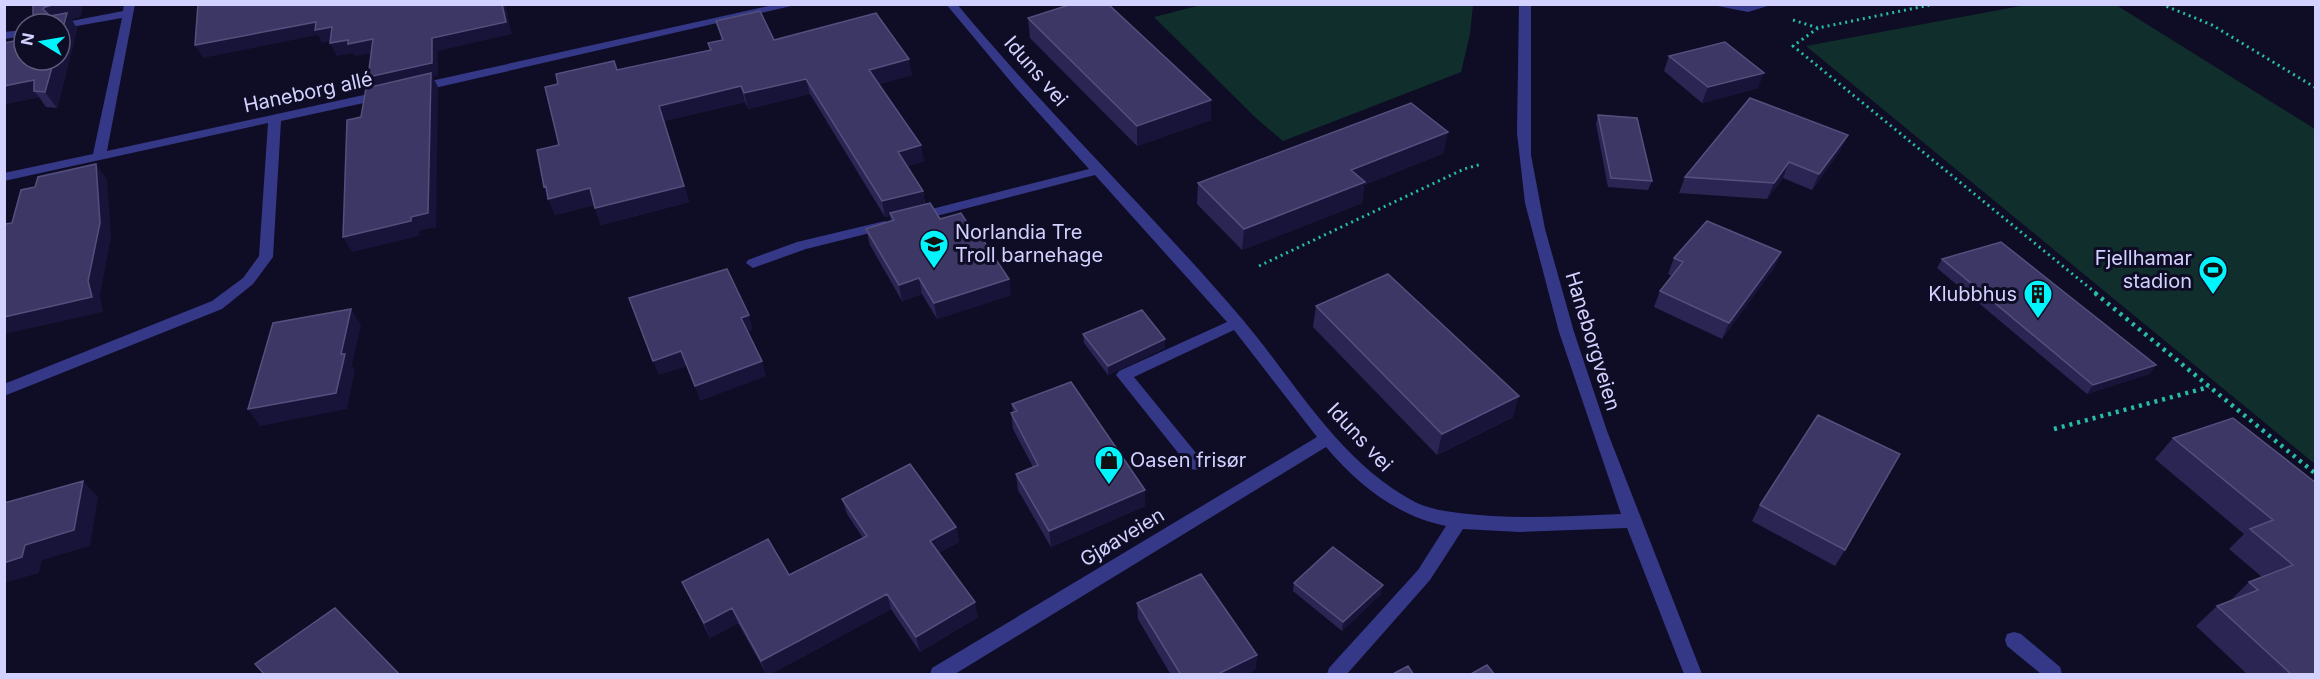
<svg xmlns="http://www.w3.org/2000/svg" width="2320" height="679" font-family="Inter,sans-serif">
<rect width="100%" height="100%" fill="#0f0d25"/>
<path fill="#102f2c" d="M1201,5v-1l272,1 -3,29 -9,38 -178,69 -27,-23 -102,-101z
M2026,5h90l199,124v335l-509,-418z"/>
<g fill="none" stroke-linecap="round" stroke-linejoin="round">
<path stroke="#27bda8" stroke-width="3" stroke-dasharray="2 4" stroke-linecap="butt" d="M2161,4l51,21 104,63
M1793,20l25,8 117,-24
M1818,28l-25,18 304,248
M1259,266l205,-97 18,-5"/>
<path stroke="#27bda8" stroke-width="4.5" stroke-dasharray="3 5" stroke-linecap="butt" d="M2095,293l221,181
M2054,429l155,-42"/>
<path fill="#353887" fill-rule="evenodd" d="M124,4h11l-28,147 275,-60 6,4 -6,4 -101,22 -8,136 -20,27 -31,25 -218,87v-12l208,-83 31,-23 16,-22 9,-133 -264,58v-8l89,-19 29,-136 -62,11v-5h-4l67,-13z
M778,4h22l-383,88 -6,-4 6,-4z
M946,4h11c91,110 194,208 286,316 53,63 97,143 172,182 14,7 29,9 44,11 54,7 108,3 162,1l-62,-182 -34,-129 -8,-70 2,-129h12v151l14,74 29,103 33,99 95,243h-18l-57,-146 -107,4 -57,-3 -33,51 -83,94h-20l2,-6 89,-98 28,-44c-49,-10 -88,-41 -120,-79l-371,227h-25l2,-6 385,-231 -83,-107 -100,47 71,87 -2,5 -6,1 -6,-1 -75,-94 3,-4 108,-49 -132,-147 -178,46 -5,-1 -2,-3 2,-3 177,-45 -73,-81z
M1708,4h66l-26,8z
M24,30v6l-20,3v-7z
M885,221l7,4 -2,3 -84,21 -53,19 -7,-5 2,-3 49,-18z
M2014,632l7,2 39,33 2,7h-21l-34,-28 -2,-6 2,-6z"/>
</g>
<path fill="#2b2554" d="M33,4h50l-3,13 -9,2 6,9 -20,80 -11,-1 -7,-10 -35,7v-61l56,17z
M1028,18l183,102 -74,26 -107,-108z
M716,21l58,19 138,35 -33,9 45,77 -17,5 16,25 2,13 86,91 -74,24 -15,-25 -20,7 -32,-56 -4,-16 25,-8 -1,-5 -5,1 -75,-123 -62,15 -3,-7 -81,19 25,81 -88,23 -7,-20 -39,10 -11,-28 15,-42 58,-75 93,-20 -2,-7 14,-3z
M1669,56l89,32 -56,15 -38,-32z
M1598,115l54,66 -4,9 -40,-3 -12,-63z
M1840,151l-28,39 -29,-12 -16,21 -88,-6 6,-16z
M1444,153l-80,32 -2,18 -120,47 -45,-46 1,-21z
M1781,252l-7,16 -52,71 -68,-32 6,-16 12,-15 -4,-2 6,-16z
M1942,259l214,106 -7,9 -62,20 -150,-126z
M1316,306l197,111 -76,38 -124,-128z
M1083,334l82,14 -57,27 -24,-32z
M1012,404l133,102 -94,41 -33,-57 -2,-16 17,-7 -20,-38 -2,-16 2,-1z
M2173,438l143,45v192h-68l-52,-49 21,-20 12,-4 20,-20 13,-5 -33,-28 15,-15 -89,-75z
M842,499l114,28 3,15 -21,11 40,64 -58,35 -29,-43 -122,66h-2l-29,-52 -28,15 -28,-56 107,-7 74,-37 -16,-24z
M1760,505l85,45 -10,16 -83,-45z
M1294,583l87,11 -39,37 -49,-40z
M1137,603l120,52 -2,15 -9,5h-75l-33,-56z"/>
<path fill="#181439" d="M56,4h27l-3,13 -9,2 6,9 -20,80 -12,-16 9,-32h6v-21l-4,-17 -13,-13 2,-2z
M502,4h3l7,30 -74,17v25l-5,1 5,10 -2,140 -17,4v5l-67,16 -9,-15 32,-147 -7,-13 64,-39z
M316,22l16,5 6,13 -16,3 -4,-8 -115,23 -8,-13z
M373,39l7,13 -25,4 -2,-3 -16,3 -7,-13 18,-3z
M909,59l3,16 -40,11 -3,-16z
M1764,73l-6,15 -56,15 6,-16z
M806,79l4,15 -62,15 -4,-16z
M34,80v11l5,6 -35,7v-18z
M741,86l4,16 -81,19 25,81 -88,23 -6,-17 64,-102z
M1211,100v20l-74,26v-20z
M1448,132l-4,21 -80,32 -2,18 -120,47 2,-21 107,-59z
M1848,135l-8,16 -28,39 7,-16z
M921,145l3,16 -23,7 -3,-16z
M1789,162l-6,16 -16,21 7,-16z
M96,164l11,15 4,58 -11,58 3,17 -99,22v-17z
M544,187l46,1 7,16 -42,11z
M923,191l2,16 -35,6v3l-5,1 -3,-16z
M1781,252l-7,16 -52,71 7,-16z
M919,278l3,16 -20,7 -3,-16z
M1009,279l2,16 -74,24 -3,-16z
M351,309l10,16 -9,40 3,5 -8,39 -87,17 -12,-17 93,-55z
M749,315l4,15 -7,2 -5,-14z
M1165,339v9l-57,27v-9z
M681,351l6,15 -28,9 -6,-14z
M762,361l4,15 -66,25 -5,-15z
M2156,365l-7,9 -62,20 6,-9z
M1519,396l-6,21 -76,38 5,-21z
M83,481l15,16 -8,49 -48,14 -3,13 -35,10v-20l21,-18z
M1145,490v16l-94,41 -2,-16z
M956,527l3,15 -26,14 -3,-15z
M1383,585l-2,9 -39,37 1,-9z
M887,594l4,15 -122,66h-2l-6,-14z
M975,602l3,15 -58,35 -4,-15z
M732,608l6,15 -28,15 -6,-15z
M1257,655l-2,15 -9,5h-30z"/>
<path fill="#3d3766" stroke="#54507e" stroke-width="1.5" d="M33,4h23l-11,3 -2,2 7,7 17,-3 -7,26v-15h-27z
M198,4h304l4,18 -74,16v25l-64,14 5,-38 -25,5v-4l-18,3 2,-16 -17,3 1,-8 -121,23z
M1072,4h36l103,96 -74,26 -109,-108z
M760,11l14,29 102,-27 33,46 -40,11 52,75 -23,7 25,39 -41,10 -76,-122 -62,14 -3,-7 -82,20 25,80 -89,22 -5,-20 -42,11 -2,-13 -2,1 -7,-37 22,-5 -14,-58 13,-3 -2,-10 58,-13 3,9 94,-20 -3,-7 15,-3 -7,-19z
M24,39v21h30l-9,32 -11,-1v-11l-30,6v-43z
M1725,42l39,31 -56,14 -39,-31z
M431,73l-3,140 -17,4v4l-68,16 4,-117 14,-3 5,-29z
M1750,98l98,37 -29,39 -30,-12 -15,21 -89,-6z
M1411,103l37,29 -97,38 14,12 -121,47 -46,-46z
M1598,115l39,3 15,63 -41,-3z
M96,164l4,59 -12,58 4,16 -88,20v-91l1,-2 7,-1 9,-33 14,-3 3,-10z
M930,203l10,16 21,-6 14,22 4,-1 30,45 -75,24 -15,-25 -20,7 -33,-56 28,-9 -4,-7z
M1707,221l74,31 -52,71 -69,-32 23,-29 -9,-4z
M2001,242l155,123 -63,20 -151,-126z
M727,269l22,46 -8,3 21,43 -67,25 -14,-35 -28,10 -24,-63z
M1388,274l131,122 -77,38 -126,-128z
M351,309l-10,45h4l-9,39 -88,16 25,-86z
M1142,310l23,29 -57,27 -25,-32z
M1071,382l74,108 -96,41 -33,-57 22,-9 -27,-52 6,-2 -5,-7z
M1818,415l82,39 -55,96 -85,-45z
M2233,418l83,65v192h-24l-75,-69 41,-16 -9,-8 44,-17 -43,-36 23,-9 -100,-82z
M910,464l46,63 -26,14 45,61 -59,35 -29,-43 -126,67 -29,-53 -28,15 -22,-41 86,-43 21,36 78,-39 -25,-37z
M83,481l-9,49 -49,15 -3,12 -18,6v-60z
M1333,547l50,38 -40,37 -49,-39z
M1201,574l56,81 -41,20h-35l-44,-72z
M335,608l65,67h-135l-10,-11z
M1487,665l8,10h-26z
M1408,666l6,9h-23z"/>
<defs>
<g id="school-pin" transform="scale(1.5)"><path d="M0 17L-7.5 6A9.5 9.5 0 1 1 7.5 6Z" fill="#00f6fc" stroke="#0f0d25"/><path d="M0-5L7-2L0 1L-7-2ZM-4 1L0 2.5L4 1V4Q0 6-4 4Z" fill="#111"/></g>
<g id="stadium-pin" transform="scale(1.5)"><path d="M0 17L-7.5 6A9.5 9.5 0 1 1 7.5 6Z" fill="#00f6fc" stroke="#0f0d25"/><path d="M0-5a6.5 5 0 1 0 0 10a6.5 5 0 1 0 0-10ZM-3.5-1.8h7v3.6h-7Z" fill="#111"/></g>
<g id="building-pin" transform="scale(1.5)"><path d="M0 17L-7.5 6A9.5 9.5 0 1 1 7.5 6Z" fill="#00f6fc" stroke="#0f0d25"/><path d="M-4-6H4V6H1V3H-1V6H-4ZM-2.5-4.3h1.7v1.8h-1.7ZM.8-4.3h1.7v1.8H.8ZM-2.5-1h1.7V.8h-1.7ZM.8-1h1.7V.8H.8Z" fill="#111"/></g>
<g id="shop-pin" transform="scale(1.5)"><path d="M0 17L-7.5 6A9.5 9.5 0 1 1 7.5 6Z" fill="#00f6fc" stroke="#0f0d25"/><path d="M-5-2.5h2.3a2.7 3.5 0 0 1 5.4 0H5L5.5 6h-11ZM-1.5-2.5h3a1.5 2.3 0 0 0-3 0Z" fill="#111"/></g>
</defs>
<g fill-rule="evenodd">
<use href="#school-pin" x="934" y="244"/>
<use href="#stadium-pin" x="2213" y="270"/>
<use href="#building-pin" x="2038" y="294"/>
<use href="#shop-pin" x="1109" y="460"/>
</g>
<g text-anchor="middle" stroke-width="6" stroke-linejoin="round" paint-order="stroke">
<g font-size="20" fill="#d3d1ff" stroke="#0f0d25">
<text transform="translate(1036 71) rotate(49)" y="7">Iduns vei</text>
<text transform="translate(308 92) rotate(-12)" y="7">Haneborg allé</text>
<text transform="translate(1593 341) rotate(73)" y="7">Haneborgveien</text>
<text transform="translate(1360 437) rotate(47)" y="7">Iduns vei</text>
<text transform="translate(1122 537) rotate(-31)" y="7">Gjøaveien</text>
</g>
<g font-size="20" fill="#d3d1ff" stroke="#0f0d25" text-anchor="start">
<text x="955" y="239">Norlandia Tre<tspan x="955" dy="23">Troll barnehage</tspan></text>
<text x="2192" y="265" text-anchor="end">Fjellhamar<tspan x="2192" dy="23">stadion</tspan></text>
<text x="2017" y="301" text-anchor="end">Klubbhus</text>
<text x="1130" y="467">Oasen frisør</text>
</g>
</g>
<rect width="2320" height="679" fill="none" stroke="#d3d1ff" stroke-width="12"/>
<g transform="translate(42 42) rotate(281)"><circle r="28" fill="#0f0d25" stroke="#5d5b7c" stroke-width="1.5"/>
<path d="M0-4.5L10 22L0 15L-10 22Z" fill="#00f6fc"/>
<text y="-9" font-size="16" font-weight="bold" text-anchor="middle" fill="#d3d1ff">N</text>
</g>
</svg>
